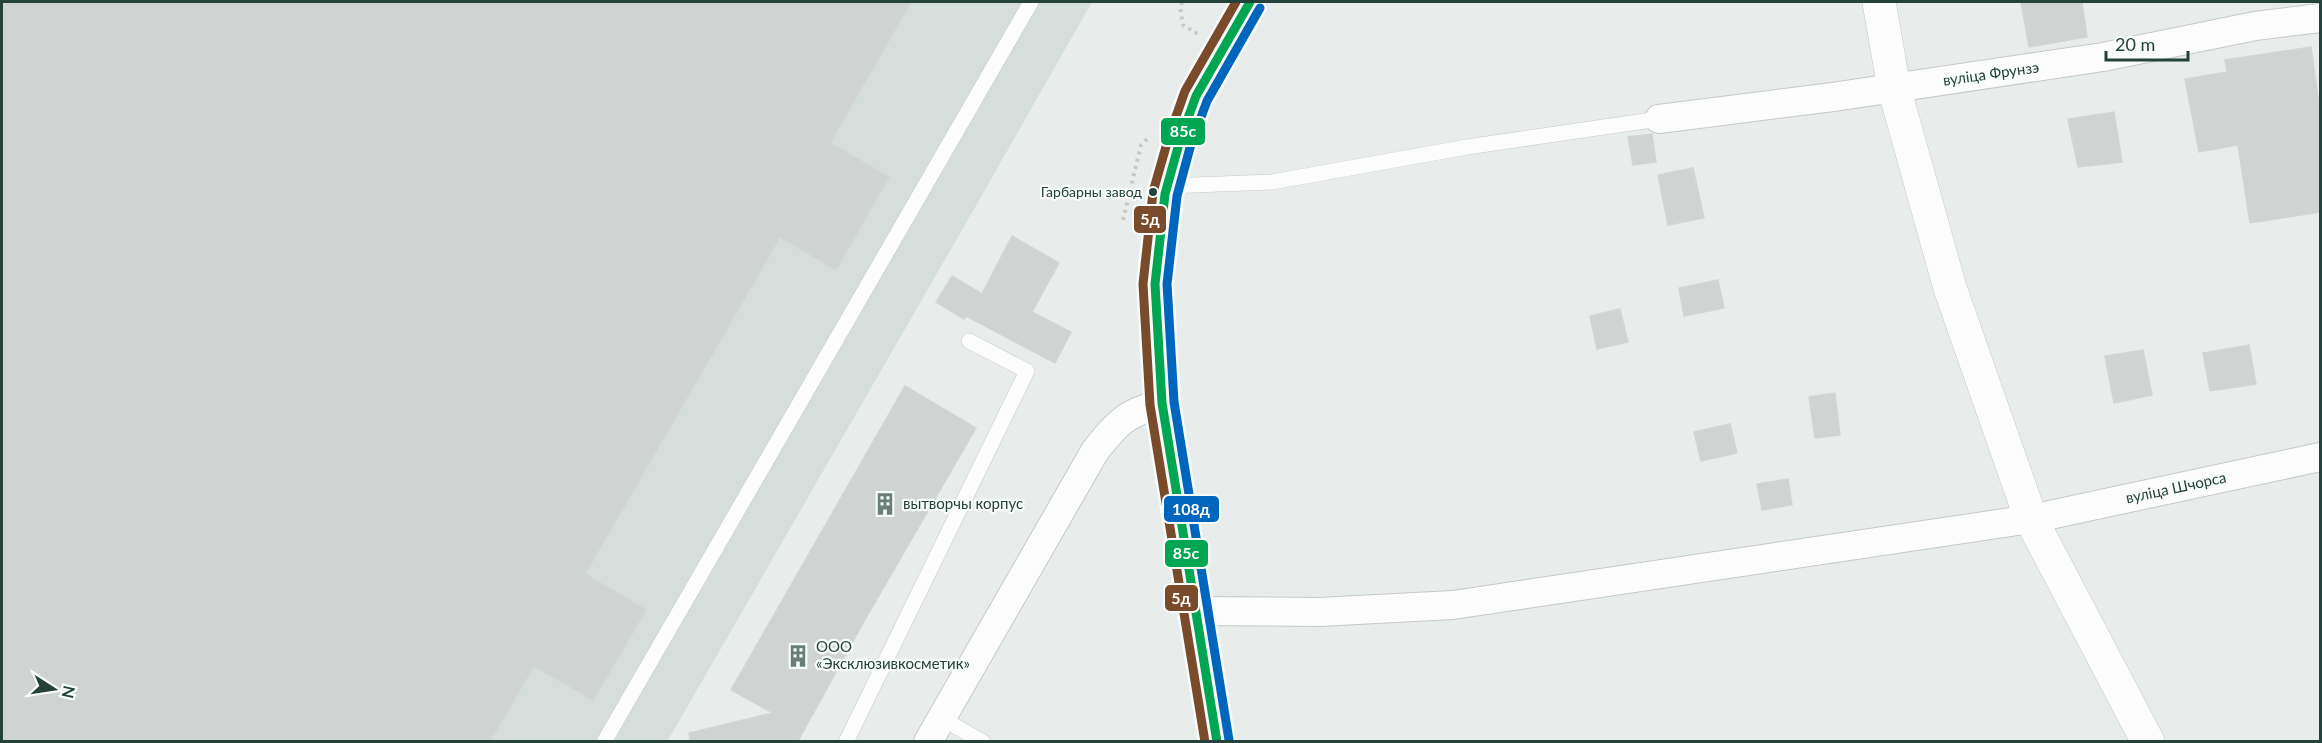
<svg xmlns="http://www.w3.org/2000/svg" width="2322" height="743" font-family="Lato,sans-serif">
<rect width="100%" height="100%" fill="#e8edeb"/>
<path fill="#d6dedb" d="M2,2h1090l-119,209 -306,531 -665,-1z"/>
<path fill="#cfd4d2" stroke="#d1d6d4" stroke-width="1.5" d="M2,2h909l-81,141 59,34 -53,93 -56,-33 -195,337 61,36 -53,90 -59,-34 -44,75h-488z
M2021,2h61l5,35 -58,10z
M2311,47l9,65v100l-70,11 -12,-78 -39,7 -14,-73 42,-7 -2,-12z
M2114,112l8,50 -44,5 -10,-48z
M1652,134l4,28 -23,3 -5,-28z
M1693,168l11,50 -36,7 -10,-50z
M1012,236l47,27 -27,49 39,20 -16,31 -89,-47 -2,3 -28,-17 16,-26 30,18z
M1718,280l6,28 -40,8 -5,-28z
M1620,309l8,33 -31,7 -7,-33z
M2249,345l7,39 -46,7 -7,-38z
M2143,350l9,45 -38,8 -9,-47z
M905,386l71,42 -113,195 -65,118h-108l-1,-8 84,-20 -42,-23z
M1835,393l5,42 -25,3 -6,-41z
M1730,424l7,29 -36,8 -7,-29z
M1788,479l4,26 -30,5 -5,-26z"/>
<g fill="none" stroke-linecap="round" stroke-linejoin="round">
<g stroke="#c5cac8" stroke-width="16">
<path id="service" d="M1167,186l105,-4 195,-35 192,-28
M941,718l42,24
M604,742l427,-740
M846,742l181,-371 -58,-30"/>
</g>
<g stroke="#c5cac8" stroke-width="30">
<path id="minor" d="M1659,119l174,-22 270,-40 152,-31 65,-8
M1196,611l123,1 134,-7 578,-86 289,-62
M928,742l167,-291c24,-30 30,-37 67,-48"/>
</g>
<g stroke="#c5cac8" stroke-width="34">
<path id="tertiary" d="M1217,742l-55,-339 -7,-119 10,-90 15,-54 16,-44 54,-94"/>
</g>
<g stroke="#c3cbc8" stroke-width="34">
<path id="secondary" d="M1879,2l15,86 56,200 81,231 117,223"/>
</g>
<path stroke="#c3ccca" stroke-width="4" stroke-dasharray="3 4.5" stroke-linecap="butt" d="M1182,2l-2,5 3,18 15,9
M1123,220l18,-75 7,-7"/>
<use href="#service" stroke="#fcfcfc" stroke-width="15"/>
<use href="#minor" stroke="#fcfcfc" stroke-width="28"/>
<use href="#tertiary" stroke="#fcfcfc" stroke-width="33"/>
<use href="#secondary" stroke="#fcfcfc" stroke-width="33"/>
<g stroke="#f7fbf9" stroke-width="14">
<path id="bus-1" d="M1217,742l-55,-339 -7,-119 10,-90 15,-54 16,-44 54,-94"/>
</g>
<g stroke="#f7fbf9" stroke-width="14">
<path id="bus-2" d="M1229,740l-55,-338 -7,-118 10,-88 14,-52 16,-43 53,-93"/>
</g>
<g stroke="#f7fbf9" stroke-width="14">
<path id="bus-3" d="M1205,742l-55,-337 -7,-121 10,-92 16,-56 16,-45 51,-89"/>
</g>
<use href="#bus-1" stroke="#00a651" stroke-width="9"/>
<use href="#bus-2" stroke="#0065bd" stroke-width="9"/>
<use href="#bus-3" stroke="#7a4b2a" stroke-width="9"/>
</g>
<defs>
<g id="building-bare" transform="scale(1.8)"><path d="M-4-6H4V6H1V3H-1V6H-4ZM-2.5-4.3h1.7v1.8h-1.7ZM.8-4.3h1.7v1.8H.8ZM-2.5-1h1.7V.8h-1.7ZM.8-1h1.7V.8H.8Z" fill="#697e78" stroke="#f7fbf9" stroke-width="2.5" paint-order="stroke"/></g>
</defs>
<g fill-rule="evenodd">
<use href="#building-bare" x="885" y="504"/>
<use href="#building-bare" x="798" y="656"/>
</g>
<circle fill="#24423a" stroke="#f7fbf9" stroke-width="2" cx="1153" cy="192" r="5"/>
<g text-anchor="middle" stroke-width="4.5" stroke-linejoin="round" paint-order="stroke">
<g font-size="14" fill="#24423a" stroke="#f7fbf9" text-anchor="end">
<text x="1142" y="197">Гарбарны завод</text>
</g>
<g font-size="15" fill="#24423a" stroke="#f7fbf9">
<text transform="translate(1991 74) rotate(-8)" y="5">вуліца Фрунзэ</text>
<text transform="translate(2176 488) rotate(-12)" y="5">вуліца Шчорса</text>
</g>
<g font-size="15" fill="#24423a" stroke="#f7fbf9" text-anchor="start">
<text x="903" y="509">вытворчы корпус</text>
<text x="816" y="652">ООО<tspan x="816" dy="17">«Эксклюзивкосметик»</tspan></text>
</g>
</g>
<g stroke="#f7fbf9" stroke-width="2">
<rect x="1160" y="117" width="46" height="29" rx="6" fill="#00a651"/>
<rect x="1133" y="205" width="34" height="29" rx="6" fill="#7a4b2a"/>
<rect x="1163" y="495" width="57" height="28" rx="6" fill="#0065bd"/>
<rect x="1164" y="539" width="45" height="29" rx="6" fill="#00a651"/>
<rect x="1164" y="584" width="35" height="28" rx="6" fill="#7a4b2a"/>
</g>
<g font-size="16" text-anchor="middle" font-weight="bold" fill="#fff">
<text x="1183" y="137">85с</text>
<text x="1150" y="225">5д</text>
<text x="1191" y="515">108д</text>
<text x="1186" y="559">85с</text>
<text x="1181" y="604">5д</text>
</g>
<rect width="2322" height="743" fill="none" stroke="#24423a" stroke-width="6"/>
<g transform="translate(54 689) rotate(102)" stroke="#f7fbf9" stroke-width="4.5" paint-order="stroke">
<path d="M0-4.5L10 22L0 15L-10 22Z" fill="#24423a"/>
<text y="-9" font-size="16" font-weight="bold" text-anchor="middle" fill="#24423a">N</text>
</g>
<path d="M2106 51v9h82v-9" fill="none" stroke="#24423a" stroke-width="3"/>
<text x="2115" y="51" font-size="18" fill="#24423a" stroke="#f7fbf9" stroke-width="4.5" paint-order="stroke">20 m</text>
</svg>
